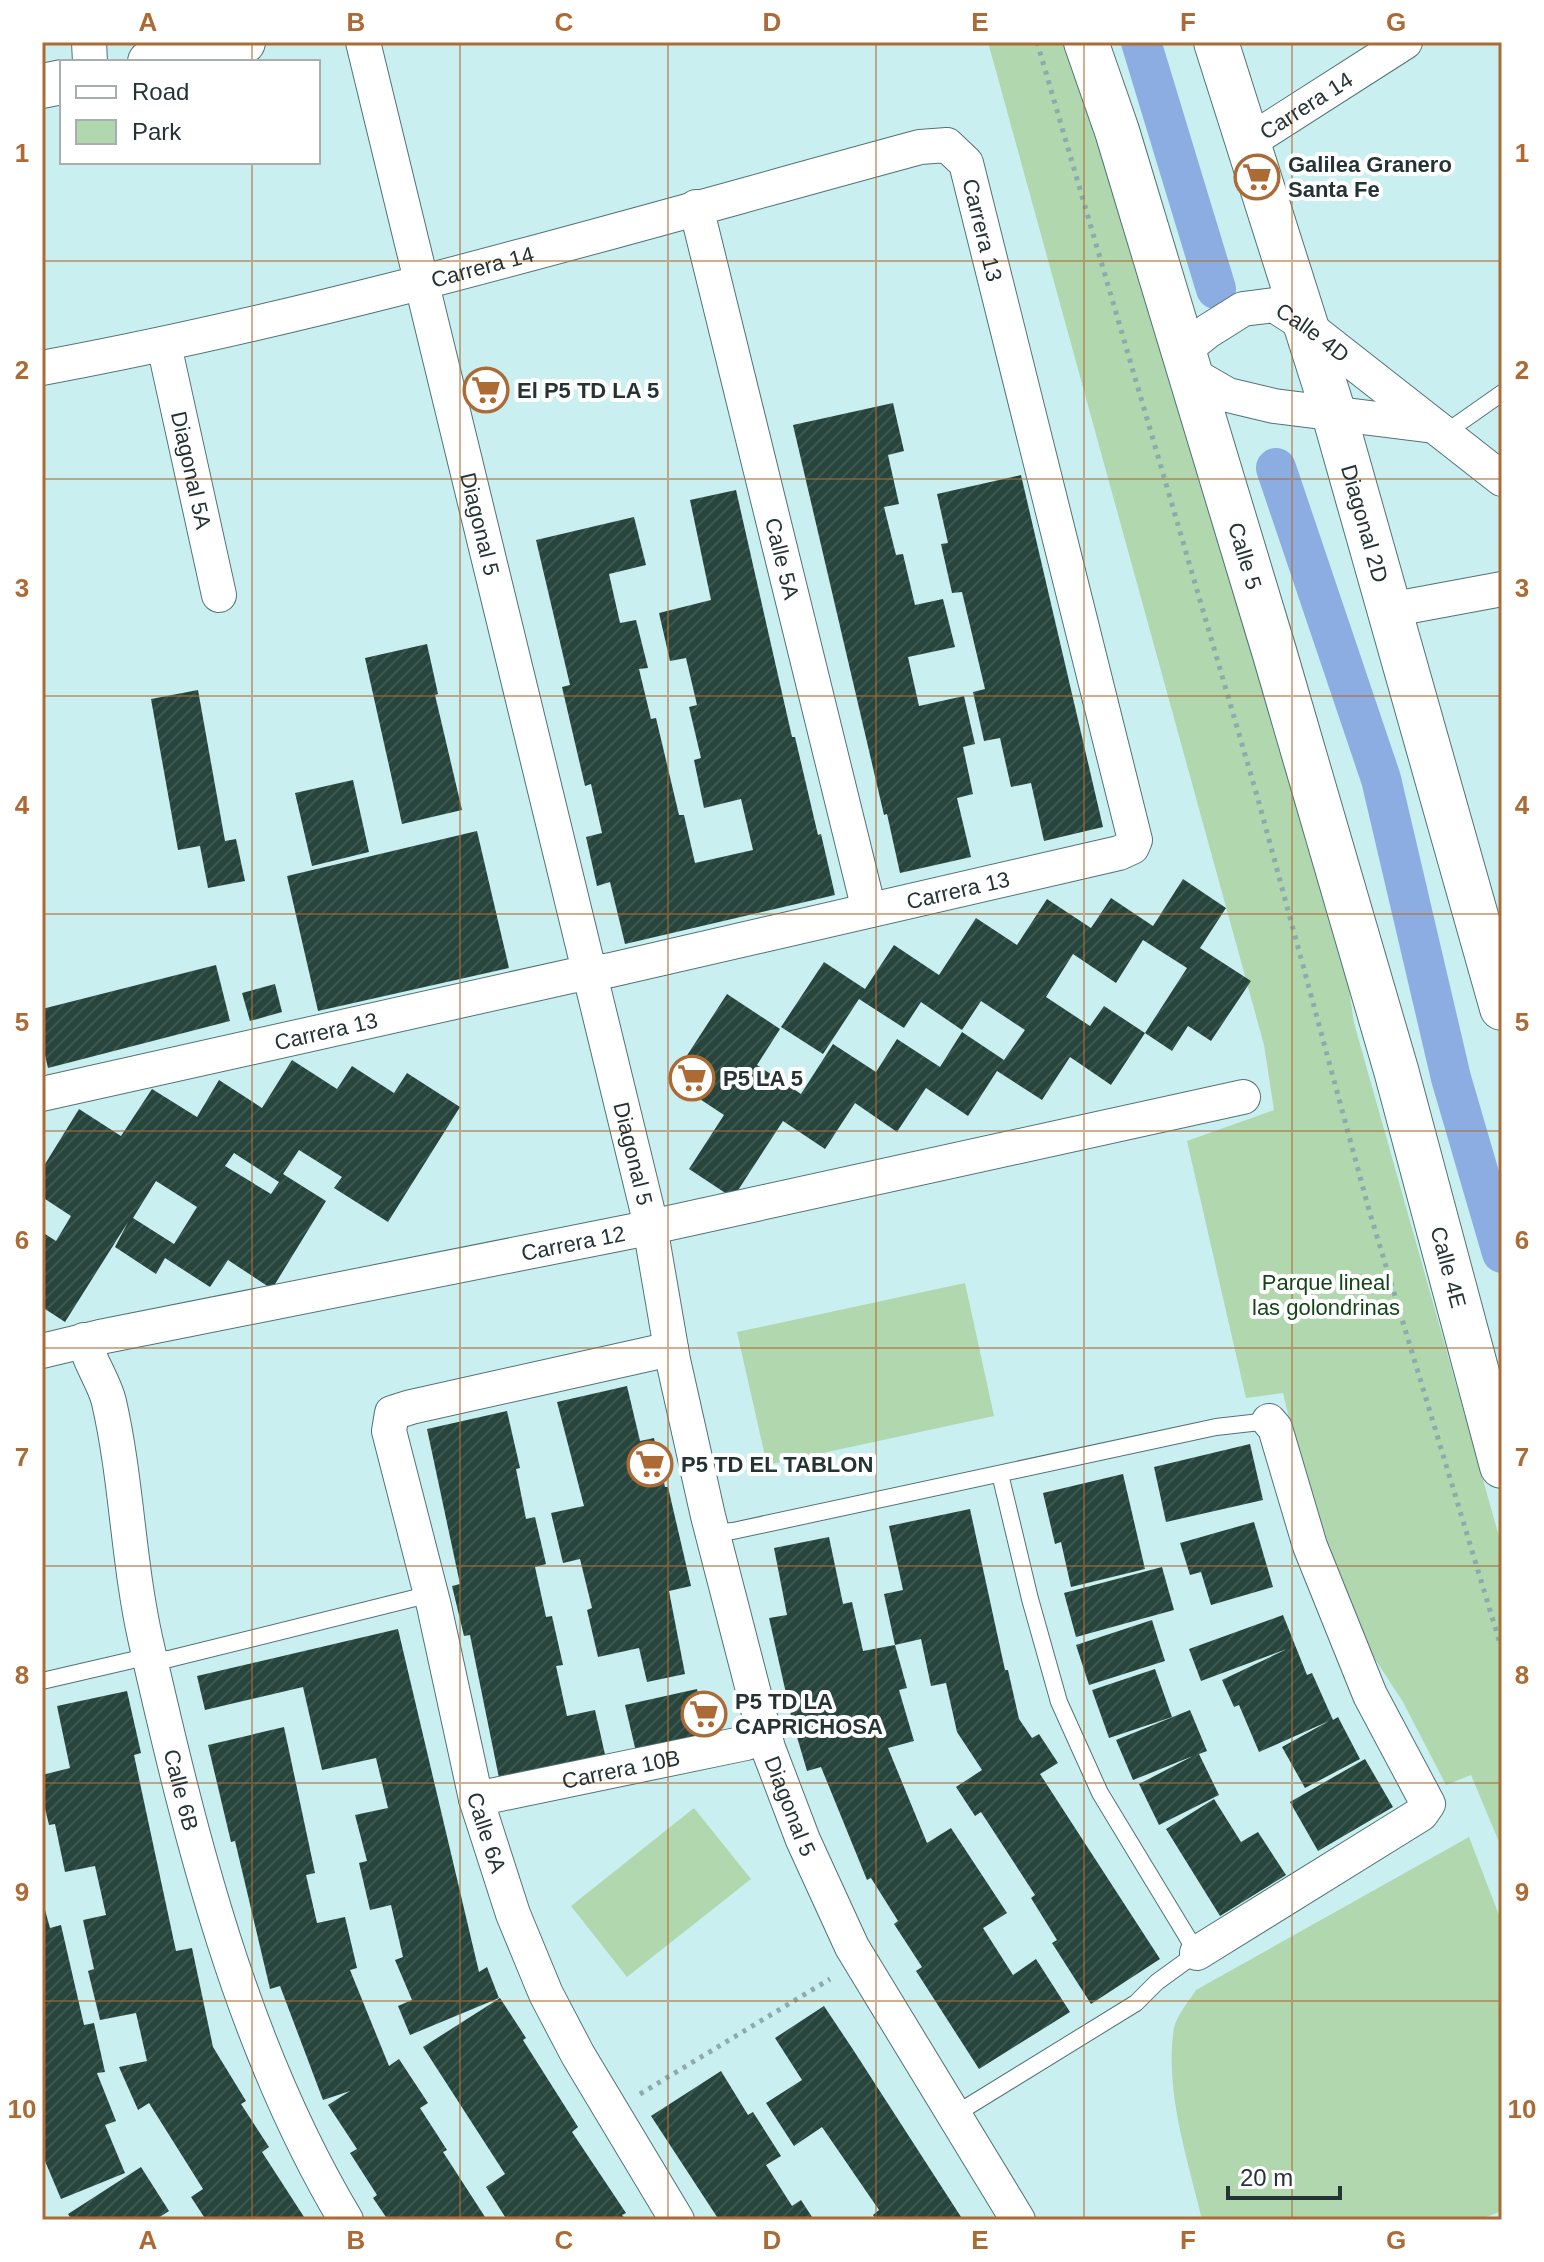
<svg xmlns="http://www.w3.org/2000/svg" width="1544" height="2262" font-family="Arial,sans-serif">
<defs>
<pattern id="building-hatch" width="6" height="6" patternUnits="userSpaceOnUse" patternTransform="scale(2)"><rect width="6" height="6" fill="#27453c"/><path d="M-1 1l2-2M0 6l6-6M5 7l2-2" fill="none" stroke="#3e5850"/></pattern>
</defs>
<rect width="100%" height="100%" fill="#c9eff1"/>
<path fill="#b0d7ae" d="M988,42h96l239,772 31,209 148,524v302l-31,-74 -25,10 -43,-83 -43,-66 -55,-152 -22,-91 -37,5 -59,-257 87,-31 -10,-65z
M965,1283l29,133 -227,49 -30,-133z
M694,1808l57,71 -124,98 -56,-71z
M1469,1837l33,86v288l-24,9h-276c-14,-60 -38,-130 -28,-192 3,-13 15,-27 22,-38z"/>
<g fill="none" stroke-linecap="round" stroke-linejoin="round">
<path stroke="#8bade2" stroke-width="40" d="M1141,42l75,247
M1276,468l105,311 70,299 51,175"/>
</g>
<path fill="url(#building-hatch)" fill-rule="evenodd" d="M893,403l11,48 -16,4 11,49 -15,3 12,48 7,-1 12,51 28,-6 12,48 -47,10 11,49 45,-10 11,48 -12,3 10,47 -16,4 14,59 -71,16 -13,-59 -3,1 -91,-390z
M1021,475l82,352 -59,14 -13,-58 -20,4 -11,-49 -16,3 -11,-49 12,-3 -23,-97 -10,1 -11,-49 7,-1 -11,-49z
M736,490l56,247h3l23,98 3,-1 14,61 -210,49 -15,-62 -13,4 -11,-49 16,-4 -11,-49 -6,2 -23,-99 8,-2 -34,-145 98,-23 12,48 -37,9 11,49 16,-3 12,48 -9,1 12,50 5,-1 23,97h5l11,48 58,-13 -12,-51 -37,9 -10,-48 7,-2 -12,-51 8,-2 -11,-47 -16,3 -11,-48 52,-13 -21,-100z
M427,644l11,50 -3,1 27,115 -60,14 -37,-166z
M198,690l27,151 11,-2 9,42 -37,7 -8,-42 -22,4 -27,-151z
M353,780l16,72 -57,14 -17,-73z
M477,831l32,137 -191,43 -31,-135z
M1183,879l43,29 -26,40 51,33 -40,60 -23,-15 -16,25 -27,-18 -34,52 -41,-28 -28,43 -45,-29 -29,45 -42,-28 -29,44 -42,-29 -30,46 -42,-28 -50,77 -44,-29 35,-54 -53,-35 56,-86 53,35 -23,36 44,29 32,-50 43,28 21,-33 43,28 22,-35 42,28 21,-30 -44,-29 -19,29 -41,-28 -17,26 -45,-29 -36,55 -42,-27 43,-65 41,27 29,-44 45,30 37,-57 41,27 30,-46 44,29 20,-30 42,28zM1143,940l44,28 -42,65 -41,-27 -14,20 -44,-29 27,-43 43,29z
M216,965l14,56 -182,47 -6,-25v-34z
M275,984l7,28 -32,9 -8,-28z
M292,1060l45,29 15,-23 42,27 13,-20 53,34 -72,115 -54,-34 8,-11 -43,-27 -16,24 43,27 -54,88 -44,-29 -18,27 -45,-29 -9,16 -41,-27 13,-25 -63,100 -23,-15v-75l14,9 15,-25 -29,-19v-28l37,-60 42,27 31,-47 45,28 22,-37 43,28zM234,1153l45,29 -8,12 -46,-28zM156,1181l41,26 -23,37 -41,-26z
M627,1386l13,55 14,-3 11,49h3l23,99 -22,5 16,83 -38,8 -8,-34 -41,9 -11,-47 5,-2 -12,-49 -17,4 -12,-50 33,-7 -27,-104z
M507,1411l13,57 -4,1 10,50 9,-2 11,47 -11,3 11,50 6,-1 11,49 -7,1 11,50 28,-6 11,49 -106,24 -30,-148 -6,1 -12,-50 8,-2 -33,-155z
M1250,1444l13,56 -97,22 -12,-55z
M1123,1474l22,95 -74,18 -10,-45 -6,2 -12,-51z
M970,1509l35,161h3l11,49 13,19 7,-4 19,29 -18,11 120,185 -69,45 -39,-61 5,-3 -26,-42 4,-3 -54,-83 -6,4 -19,-29 26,-17 -25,-38 -11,-49 -15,3 -10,-47 -26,6 -11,-51 19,-4 -14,-64z
M1254,1522l19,65 -62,18 -10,-33 -11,3 -10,-32z
M829,1537l14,67 9,-2 11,49 32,-6 12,43 -8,2 15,51 -26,7 39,95 24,-15 56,85 -24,15 30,47 23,-16 34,53 -91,57 -63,-98 6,-4 -28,-43 4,-3 -27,-43 -4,2 -46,-113 -14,4 -15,-51 -23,-102 18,-3 -13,-67z
M1162,1567l12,43 -98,27 -12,-44z
M1283,1615l24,60 5,-2 21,47 5,-3 22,42 -55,29 -23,-41 47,-26 -70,31 -20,-47 -5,2 -12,-27 65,-31 -86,32 -12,-32z
M1152,1620l13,41 -76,24 -13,-40z
M398,1629l81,343 8,-5 12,31 -89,37 -12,-29 14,-6 -17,-40 8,-3 -12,-52 -21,5 -11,-47 8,-2 -12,-46 33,-7 -12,-50 -54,12 -19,-83 -98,23 -8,-34z
M1155,1669l17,48 -63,21 -17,-48z
M697,1689l10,47 -71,16 -11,-47z
M127,1691l14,62 -7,2 42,196 16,-3 21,99 33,54 -5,3 28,43 -7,5 44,68h-100l-15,-23 12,-8 -54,-86 -11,7 -19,-43 28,-6 -11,-48 -36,7 -12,-49 6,-2 -11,-49 23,-5 -11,-49 -30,6 -10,-48 -6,1 -7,-29v-21l28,-7 -13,-62z
M1190,1710l17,41 -8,3 20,41 -60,30 -20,-41 54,-28 -60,24 -17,-40z
M284,1727l31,146 -9,2 11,48 28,-6 12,51 -7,2 39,96 10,-7 29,44 -8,5 27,42 -4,2 44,68h-99l-15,-22 4,-3 -27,-42 7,-4 -29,-44 22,-14 -27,9 -43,-114 -10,3 -35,-148 -4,1 -23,-97z
M1365,1759l28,48 -75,44 -28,-49z
M1214,1799l27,43 17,-10 28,43 -66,41 -54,-87z
M42,1899l8,29 11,-3 23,100 10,-2 11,49 -8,1 19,48 -11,4 20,48 -64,26 -19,-45z
M500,1998l26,40 -3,2 55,87 -6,5 54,81 -4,2 4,5h-119l-21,-33 19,-13 -82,-127z
M824,2006l28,42 111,172h-87l-3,-5 6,-5 -57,-83 -28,19 -28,-43 36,-23 -27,-42z
M721,2071l27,44 5,-3 28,44 -15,9 26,41 9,-6 13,20h-95l-68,-104z
M141,2167l28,44 -14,9h-83l-4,-6z"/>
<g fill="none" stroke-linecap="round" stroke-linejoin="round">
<g stroke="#517375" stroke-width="18">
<path id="lane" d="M1445,433l57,-40
M712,1533l21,-2 483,-104 53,-6
M42,1681l95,-22h32l262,-65
M954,2115l182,-112 21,-21 40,-29 -97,-160 -41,-91 -29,-103 -30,-125"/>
</g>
<g stroke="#517375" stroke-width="36">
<g id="street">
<path d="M89,42l1,20"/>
<path id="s1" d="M363,42l284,1167 26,151 35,156 60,232 35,92 49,107 166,273"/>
<path id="s2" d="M1247,143l158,-101"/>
<path id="s3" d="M696,207l173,703"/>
<path id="s4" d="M164,345l55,250"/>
<path id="s5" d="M1183,351l25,-20 35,-22 31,-4 34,22 194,152"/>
<path id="s6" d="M42,368c297,-55 586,-142 878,-221l27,-2 19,18 169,677 -3,7 -13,6 -508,117 -40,6 -529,118"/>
<path d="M1188,372l40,23 46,11 160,20"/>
<path d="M1389,610l113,-21"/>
<path id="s7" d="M84,1340c6,24 20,41 25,62 18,79 19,161 37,240 45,197 95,403 200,578"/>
<path id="s8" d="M671,1349l-260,58 -19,6 -3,18 45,175 42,193 37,115 33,80 32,61 99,165"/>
<path id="s9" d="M42,1351l58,-14 533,-106 610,-134"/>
<path id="s10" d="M476,1799l270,-56 20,-8"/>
<path d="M1197,1953l224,-139 7,-10 -58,-109 -60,-149 -35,-118 -6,-7"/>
</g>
</g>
<g stroke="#517375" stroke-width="46">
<g id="secondary">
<path id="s11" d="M1086,42l31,89 157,520 122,419 106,396"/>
<path id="s12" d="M1216,42l118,372 168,594"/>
<path d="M150,62l93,-20"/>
<path d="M42,86l20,-4"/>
</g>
</g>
<path stroke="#8dabac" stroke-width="5" stroke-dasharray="4 6" stroke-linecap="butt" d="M1037,42l221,757 111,411 133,440
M640,2094l190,-115"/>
<use href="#lane" stroke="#fff" stroke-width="16"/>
<use href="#street" stroke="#fff" stroke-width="34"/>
<use href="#secondary" stroke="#fff" stroke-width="44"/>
</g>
<path fill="none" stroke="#ac6b35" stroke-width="2" stroke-opacity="0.55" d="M252,42v20M460,42v2178M668,42v2178M876,42v2178M1084,42v2178M1292,42v2178M252,162v2058M42,261h1460M42,479h1460M42,696h1460M42,914h1460M42,1131h1460M42,1348h1460M42,1566h1460M42,1783h1460M42,2001h1460"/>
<defs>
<g id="supermarket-ring" transform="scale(2.3)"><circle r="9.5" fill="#fff" stroke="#ac6b35" stroke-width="1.5"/><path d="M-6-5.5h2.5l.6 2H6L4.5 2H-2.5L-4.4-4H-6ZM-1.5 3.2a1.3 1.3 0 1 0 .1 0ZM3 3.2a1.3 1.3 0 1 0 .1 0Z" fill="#ac6b35"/></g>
</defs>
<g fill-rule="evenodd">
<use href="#supermarket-ring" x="1257" y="177"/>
<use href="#supermarket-ring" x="486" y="390"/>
<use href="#supermarket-ring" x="692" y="1078"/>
<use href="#supermarket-ring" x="650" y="1464"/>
<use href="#supermarket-ring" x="704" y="1714"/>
</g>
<g text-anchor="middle" stroke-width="8" stroke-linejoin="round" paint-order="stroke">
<g font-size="22" fill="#253334" stroke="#fff">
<text dy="8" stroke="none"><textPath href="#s2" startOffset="70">Carrera 14</textPath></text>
<text dy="8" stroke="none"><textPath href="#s6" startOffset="1028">Carrera 13</textPath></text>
<text dy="8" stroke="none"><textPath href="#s6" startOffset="452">Carrera 14</textPath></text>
<text dy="8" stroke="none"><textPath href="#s5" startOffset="152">Calle 4D</textPath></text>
<text dy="8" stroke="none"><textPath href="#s4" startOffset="128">Diagonal 5A</textPath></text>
<text dy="8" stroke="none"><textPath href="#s12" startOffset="504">Diagonal 2D</textPath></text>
<text dy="8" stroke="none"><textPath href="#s1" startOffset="496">Diagonal 5</textPath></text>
<text dy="8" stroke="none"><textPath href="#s11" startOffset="538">Calle 5</textPath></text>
<text dy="8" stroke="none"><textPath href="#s3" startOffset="362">Calle 5A</textPath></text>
<text transform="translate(958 890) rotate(-13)" y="8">Carrera 13</text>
<text transform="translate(326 1031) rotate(-13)" y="8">Carrera 13</text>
<text dy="8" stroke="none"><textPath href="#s1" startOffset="1144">Diagonal 5</textPath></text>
<text dy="8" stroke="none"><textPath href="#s9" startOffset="542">Carrera 12</textPath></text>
<text dy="8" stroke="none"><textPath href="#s11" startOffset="1278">Calle 4E</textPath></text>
<text dy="8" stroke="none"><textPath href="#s10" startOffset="148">Carrera 10B</textPath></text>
<text dy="8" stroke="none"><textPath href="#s7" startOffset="462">Calle 6B</textPath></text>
<text dy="8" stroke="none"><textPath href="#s1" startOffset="1816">Diagonal 5</textPath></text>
<text dy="8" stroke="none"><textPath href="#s8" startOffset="718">Calle 6A</textPath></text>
</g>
<g font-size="22" font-weight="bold" fill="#253334" stroke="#fff" text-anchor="start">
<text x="1288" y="172">Galilea Granero<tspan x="1288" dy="25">Santa Fe</tspan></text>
<text x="517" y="398">El P5 TD LA 5</text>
<text x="723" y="1086">P5 LA 5</text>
<text x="681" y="1472">P5 TD EL TABLON</text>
<text x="735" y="1709">P5 TD LA<tspan x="735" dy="25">CAPRICHOSA</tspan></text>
</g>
<g font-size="22" fill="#144516" stroke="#fff">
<text x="1326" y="1290">Parque lineal<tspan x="1326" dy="25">las golondrinas</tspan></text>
</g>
</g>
<rect width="1544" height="2262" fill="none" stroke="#ffffff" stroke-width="88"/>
<rect x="60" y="60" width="260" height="104" fill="#ffffff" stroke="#a8adae" stroke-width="2"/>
<rect x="76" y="86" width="40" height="12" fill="#ffffff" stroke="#a8adae" stroke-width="2"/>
<text x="132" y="100" font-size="24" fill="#253334">Road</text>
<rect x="76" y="120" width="40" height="24" fill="#b0d7ae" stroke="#a8adae" stroke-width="2"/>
<text x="132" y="140" font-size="24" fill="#253334">Park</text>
<path d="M1228 2186v12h112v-12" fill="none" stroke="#253334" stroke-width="4"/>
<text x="1240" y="2186" font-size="24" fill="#253334" stroke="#ffffff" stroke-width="6" paint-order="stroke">20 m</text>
<rect x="44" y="44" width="1456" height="2174" fill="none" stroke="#ac6b35" stroke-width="3"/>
<g font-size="26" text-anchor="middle" font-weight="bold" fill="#ac6b35">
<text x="148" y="31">A</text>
<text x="356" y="31">B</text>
<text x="564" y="31">C</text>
<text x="772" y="31">D</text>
<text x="980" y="31">E</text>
<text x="1188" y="31">F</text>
<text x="1396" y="31">G</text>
<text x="22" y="162">1</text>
<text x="1522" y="162">1</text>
<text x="22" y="379">2</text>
<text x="1522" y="379">2</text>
<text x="22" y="597">3</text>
<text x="1522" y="597">3</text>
<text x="22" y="814">4</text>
<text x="1522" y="814">4</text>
<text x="22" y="1031">5</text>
<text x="1522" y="1031">5</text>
<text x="22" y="1249">6</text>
<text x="1522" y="1249">6</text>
<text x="22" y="1466">7</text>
<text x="1522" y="1466">7</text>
<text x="22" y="1684">8</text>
<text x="1522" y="1684">8</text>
<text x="22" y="1901">9</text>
<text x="1522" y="1901">9</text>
<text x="22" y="2118">10</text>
<text x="1522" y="2118">10</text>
<text x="148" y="2249">A</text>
<text x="356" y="2249">B</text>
<text x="564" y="2249">C</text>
<text x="772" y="2249">D</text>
<text x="980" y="2249">E</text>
<text x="1188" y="2249">F</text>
<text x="1396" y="2249">G</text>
</g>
</svg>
